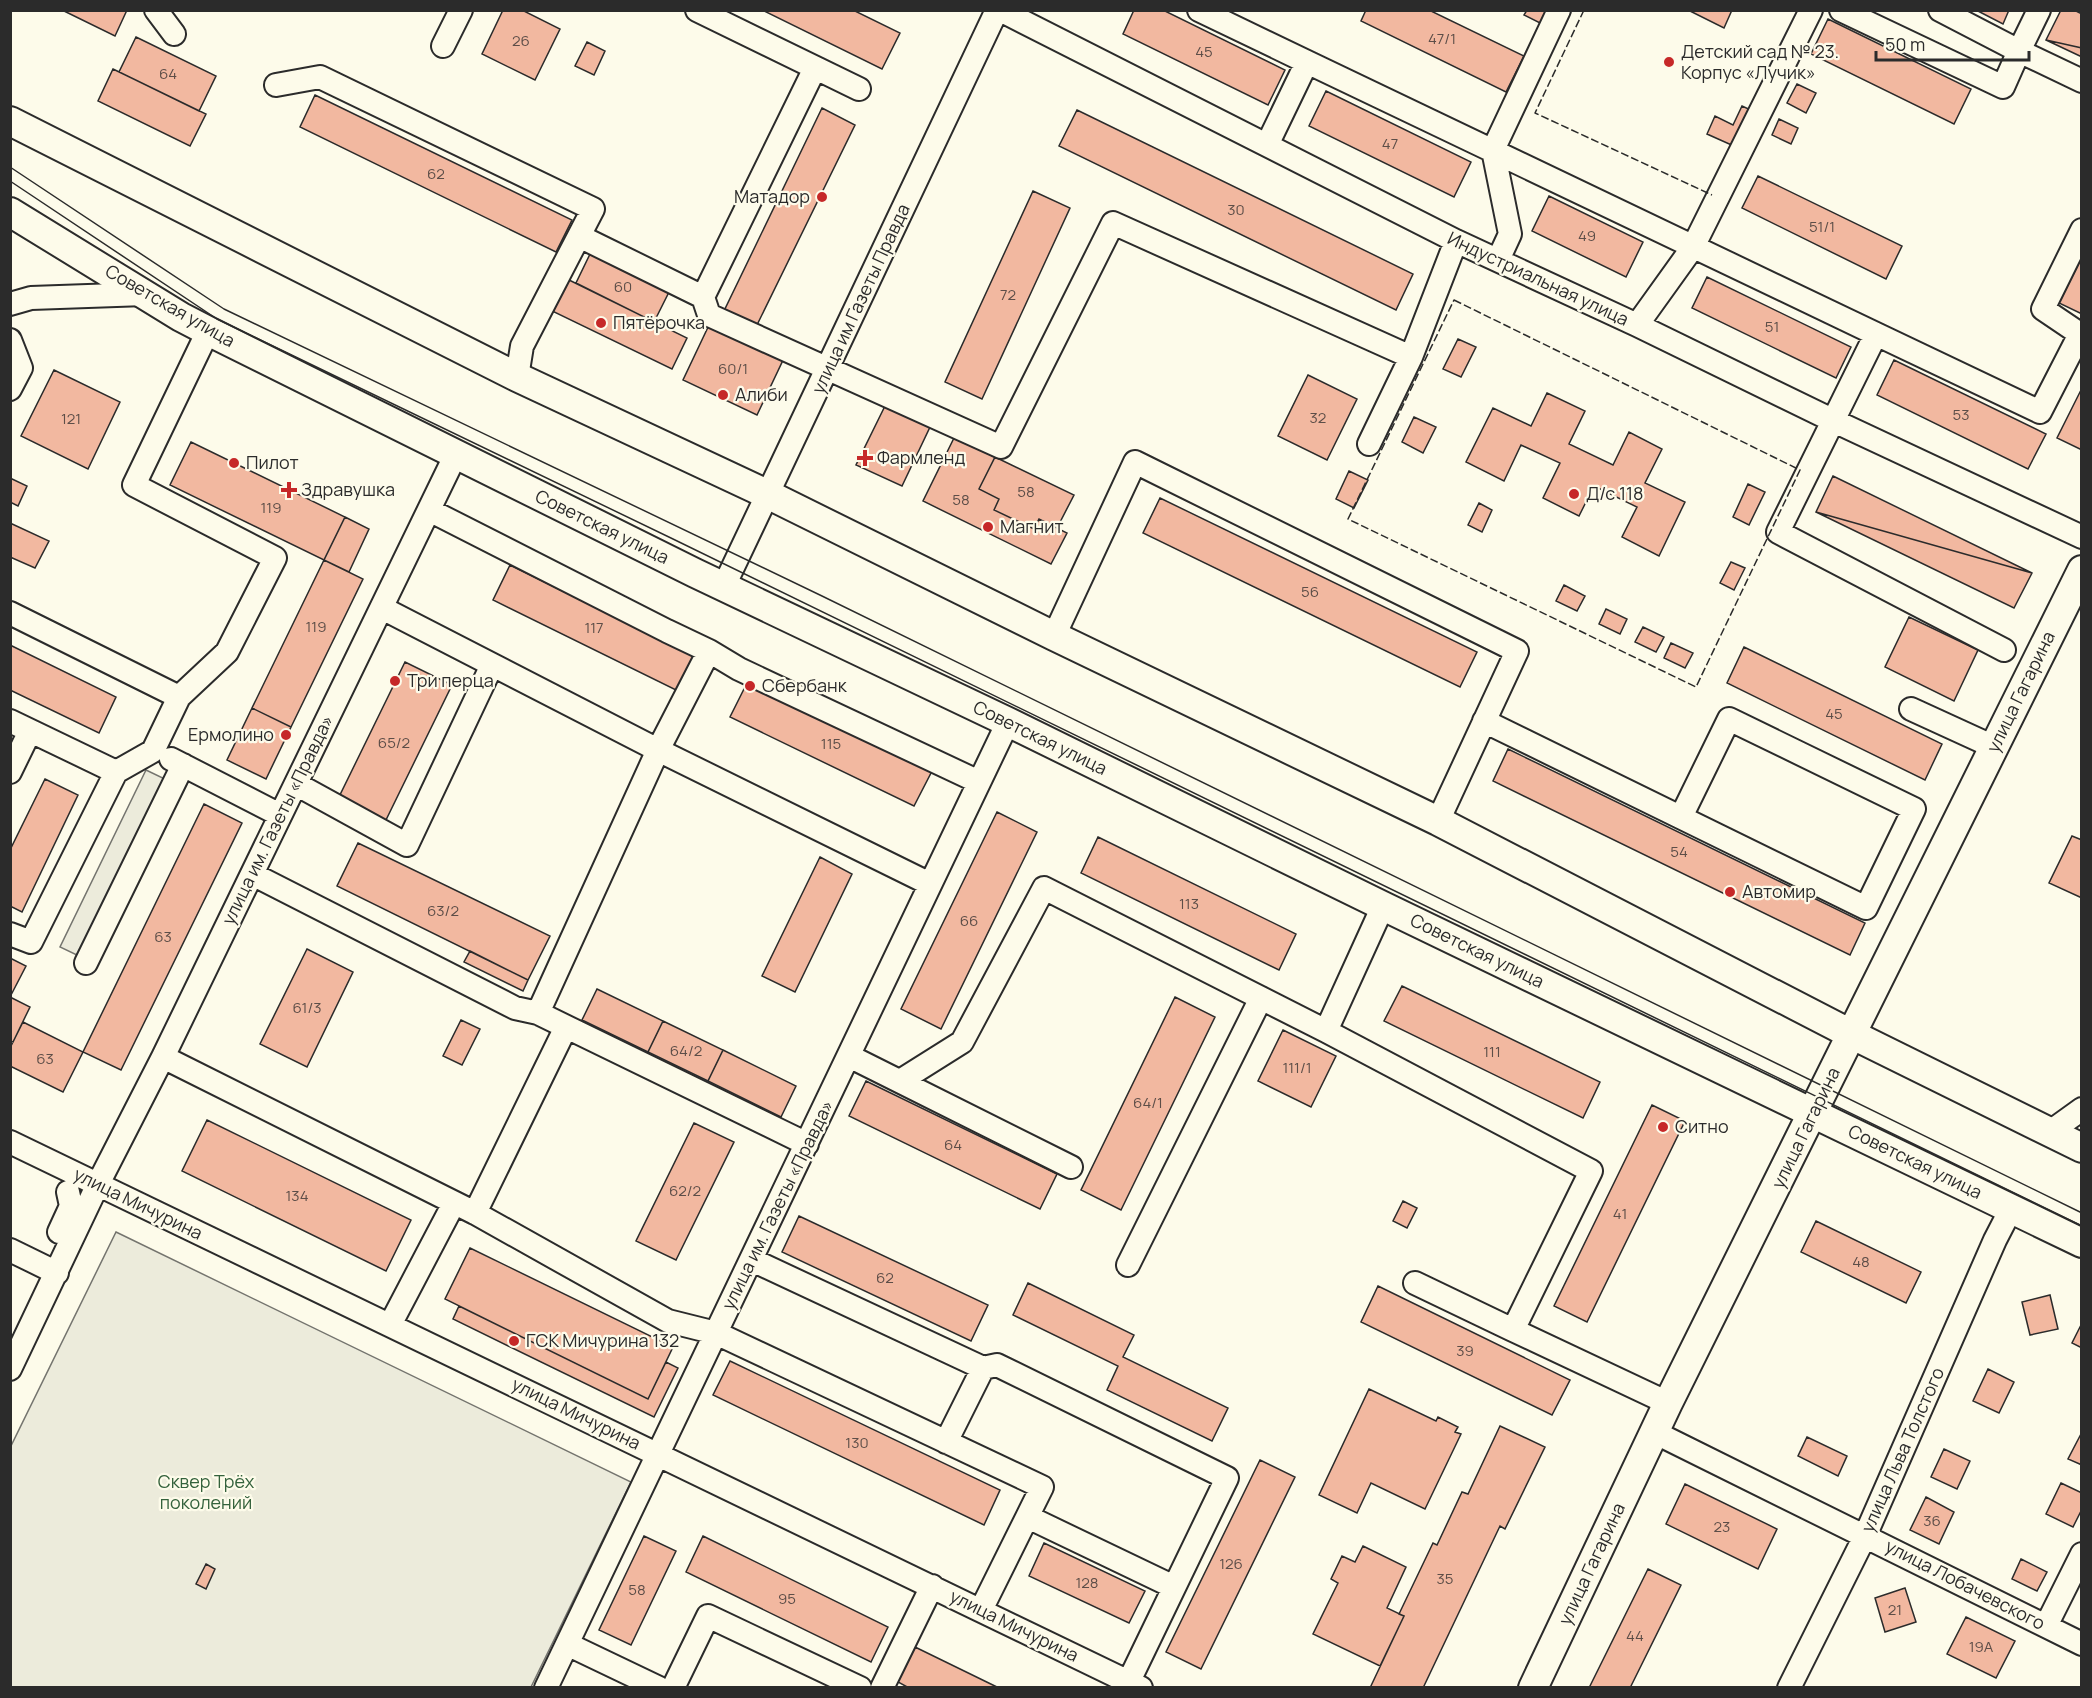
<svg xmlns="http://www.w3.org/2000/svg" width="2092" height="1698" font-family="Manrope,sans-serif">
<rect width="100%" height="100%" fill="#fdfbea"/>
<path fill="#ecebdb" stroke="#74746e" stroke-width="1.5" d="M146,770l21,10 -86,177 -21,-10z
M116,1232l515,250 -100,205h-520l-1,-239z"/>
<path fill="#f2b8a0" stroke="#2b2b2b" stroke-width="1.5" d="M62,10h65l-12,26z
M503,10h19l38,19 -25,51 -53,-26z
M762,10h91l47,23 -18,36z
M1134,10h29l122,60 -17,35 -145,-71z
M1366,10h63l95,46 -18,36 -145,-71z
M1527,10h24l-7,15 -20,-10z
M1688,10h44l-8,18z
M1976,10h33l-6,14z
M2061,10h13l8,4v34l-36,-8z
M1828,19l143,70 -17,35 -143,-70z
M136,37l80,39 -17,35 -80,-39z
M2046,40l36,8v9z
M587,42l18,9 -11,24 -19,-9z
M113,69l93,45 -16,32 -92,-45z
M1797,84l19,9 -10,20 -19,-10z
M1326,91l145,71 -17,35 -145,-71z
M315,95l257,125 -16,32 -256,-125z
M1742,106l11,5 -17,36 -29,-13 8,-18 18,9z
M822,108l33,17 -100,204 -32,-16z
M1077,110l336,164 -17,36 -337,-164z
M1779,119l19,9 -7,16 -19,-9z
M1758,176l144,70 -16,33 -144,-71z
M1033,191l37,17 -88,191 -37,-17z
M1549,196l94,46 -17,35 -94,-46z
M591,252l79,38 -16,32 -78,-39z
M2082,257v57l-23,-11z
M1707,277l144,70 -15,31 -144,-70z
M565,278l122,60 -15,31 -122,-59z
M710,323l74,35 -27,57 -74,-35z
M1458,339l18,8 -15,30 -18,-8z
M1894,360l152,74 -18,35 -151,-74z
M54,370l66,32 -32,67 -67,-33z
M1308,375l49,24 -30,61 -49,-24z
M2082,388v62l-25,-12z
M1547,393l38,18 -16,33 44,21 16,-33 33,17 -17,34 40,19 -26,54 -37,-19 15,-30 -43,-21 -15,30 -36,-18 17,-35 -39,-18 -17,36 -38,-19 27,-54 38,18z
M885,406l45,21 -28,59 -46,-21z
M1414,417l22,10 -13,26 -21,-11z
M954,438l41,19 -16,32 20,10 -5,11 40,19 5,-10 28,14 -16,31 -128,-63z
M191,442l154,75 -21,43 -154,-75z
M995,457l79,38 -17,33 -18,-9 -5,10 -40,-19 5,-11 -20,-10z
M1349,471l19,9 -14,28 -18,-9z
M1833,476l199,97 -216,-61z
M10,478l17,8 -9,20 -8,-4z
M1748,484l17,8 -16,33 -16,-8z
M1160,498l317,154 -17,35 -317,-154z
M1479,503l13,7 -10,22 -14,-7z
M1816,512l216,61 -18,35z
M345,517l24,12 -20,43 -25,-12z
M10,523l39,18 -14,27 -25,-11z
M324,560l39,19 -72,148 -39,-19z
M1731,562l14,6 -11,22 -14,-7z
M510,565l185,91 -17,35 -185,-91z
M1564,585l21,11 -8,15 -21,-10z
M1606,609l21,10 -7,15 -21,-10z
M1909,617l69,33 -24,51 -69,-34z
M1643,627l21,10 -8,15 -21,-10z
M1671,643l22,10 -8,15 -21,-10z
M10,645l106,52 -17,36 -89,-43z
M1744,647l198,97 -17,36 -198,-97z
M405,662l47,23 -68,139 -47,-23z
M748,681l184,90 -18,35 -184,-89z
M252,708l39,19 -25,52 -39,-19z
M1508,749l357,174 -15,32 -357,-174z
M45,779l33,16 -56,117 -12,-6v-56z
M204,804l38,19 -121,247 -38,-18z
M997,812l40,20 -96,197 -40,-20z
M2072,836l10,4v58l-33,-15z
M1098,837l198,97 -17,36 -198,-97z
M358,843l192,93 -22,44 -191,-94z
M820,857l32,17 -57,118 -33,-16z
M307,949l46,23 -46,95 -47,-23z
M470,951l58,29 -5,11 -59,-29z
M10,958l16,8 -16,31z
M1402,986l198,96 -17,36 -199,-97z
M597,989l66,32 -15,31 -66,-32z
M10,997l20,10 -17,35 -3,-1z
M1175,997l40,20 -94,193 -40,-20z
M461,1020l19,9 -18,36 -19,-9z
M663,1021l60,29 -15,31 -60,-29z
M23,1022l60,30 -20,40 -53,-26v-18z
M1283,1030l53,26 -25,51 -53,-26z
M723,1050l73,36 -15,31 -73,-36z
M866,1081l191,93 -17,35 -191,-93z
M1652,1105l33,16 -98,201 -33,-16z
M207,1120l204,100 -25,51 -204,-100z
M694,1123l40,19 -58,118 -40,-19z
M1403,1201l14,7 -10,20 -14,-7z
M799,1216l189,89 -17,36 -189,-89z
M1816,1221l105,51 -15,31 -105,-51z
M470,1248l203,99 -25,52 -203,-100z
M1028,1283l106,52 -11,22 105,51 -16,33 -105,-51 11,-24 -105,-51z
M1378,1286l192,94 -18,35 -191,-93z
M2050,1295l8,34 -28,6 -8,-33z
M459,1306l189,93 18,-37 12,6 -24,49 -201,-98z
M2082,1323v25l-10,-5z
M730,1361l270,129 -16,35 -271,-130z
M1988,1369l26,13 -15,31 -26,-12z
M1369,1389l67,32 2,-4 20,10 -3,5 6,2 -36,75 -54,-26 -14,30 -38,-18z
M1500,1426l45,21 -40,82 -5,-3 -77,162h-53l34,-72 -5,-2 34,-71 4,2 25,-53 6,2z
M2082,1432v33l-14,-6z
M1807,1437l40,19 -9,20 -40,-20z
M1944,1449l26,12 -13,28 -26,-12z
M1260,1460l35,17 -94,192 -35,-17z
M2061,1483l21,10v16l-9,18 -27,-13z
M1685,1484l92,45 -19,40 -92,-45z
M1926,1497l28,15 -15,32 -29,-14z
M644,1536l32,15 -45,94 -32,-15z
M703,1536l185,91 -17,35 -185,-90z
M1044,1543l101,48 -16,32 -100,-47z
M1363,1546l43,21 -19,41 17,8 -24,50 -67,-32 25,-51 -7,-4 11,-23 13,6z
M2021,1559l26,13 -10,19 -25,-12z
M206,1564l9,5 -9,20 -10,-5z
M1648,1569l33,16 -51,103h-41z
M1905,1588l11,34 -31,10 -10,-34z
M1966,1617l49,24 -19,37 -49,-24z
M915,1647l84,41h-90l-11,-6z"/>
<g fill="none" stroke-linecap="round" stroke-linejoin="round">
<g stroke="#2b2b2b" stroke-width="26">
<path id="minor" d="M156,10l18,24
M697,10l162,79
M1000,10l456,231 181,84 195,95 250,117
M1199,10l108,52
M1841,10l162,77 16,-36 -79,-41
M2039,10l-20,41 63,30
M443,46l18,-36
M276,85l44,-8 273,132 -71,137 -5,31
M1267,145l40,-83 569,272
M579,236l124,61 6,18 292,132 112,-224 298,134
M1498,260l12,-26 -17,-84 66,-140
M703,297l112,-229
M10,304l21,-6 114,-4
M1637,325l56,-78 118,-237
M10,340l11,28 -11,21
M1369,444l42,-87 45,-116
M429,510l238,121 42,20 30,18 240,113
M724,586l273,-576
M382,608l276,142 272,134
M10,613l169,84 -26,54 -37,21
M1054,636l81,-174 382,189 -79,170
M2004,650l-226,-118 98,-198 164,78 40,-78 -37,-25 39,-79
M179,697l48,-45 48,-94 -141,-73 74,-154
M1911,709l83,38
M10,721l106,51 -85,170 -21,-8
M1484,721l382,187 48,-99 -185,-90 -48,98
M171,759l109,56
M10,772l20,-41
M296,784l111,61 85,-180
M252,874l263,134 23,5 269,131
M86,963l97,-198
M538,1013l120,-263 51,-99
M1326,1031l57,-125
M849,1056l222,111
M163,1057l312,156 193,108 48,12 326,154 -61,123
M900,1081l62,-39 82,-154 282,143 265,140 -78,159 155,73
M2050,1132l32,-23
M10,1142l1131,546
M475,1213l91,-186
M59,1232l12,-26 -3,-14
M10,1250l47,23
M752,1260l231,108 14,-3 230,113 -98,203
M1128,1265l133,-267
M1415,1283l98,47
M390,1325l64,-122
M10,1369l88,-185 65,-127 293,-603
M1654,1432l428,212
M946,1442l37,-74
M1028,1517l146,70
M2046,1626l36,-72
M567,1644l92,44
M546,1688l462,-966
M673,1688l35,-72 152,72
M882,1688l50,-102
M1789,1688l76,-152 130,-296 16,-31"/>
</g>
<g stroke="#2b2b2b" stroke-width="32">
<path id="major" d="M10,121l507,256 250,117 287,142 384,185 413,213 231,114
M10,212l171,105 27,14 487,242 313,149 375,184 699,337
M1533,1688l135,-285 414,-833"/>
</g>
<use href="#minor" stroke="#fdfbea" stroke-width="22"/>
<use href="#major" stroke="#fdfbea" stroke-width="28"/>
<path stroke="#2b2b2b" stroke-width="1.5" d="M10,167l214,142 598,287 1260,617
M10,181l207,138 456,220 1409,687"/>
<path stroke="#2b2b2b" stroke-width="1.5" stroke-dasharray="8 3" stroke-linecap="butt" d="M1584,10l-49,103 177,82
M1454,300l346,170 -104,217 -348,-168z"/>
</g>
<g fill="#c62828" stroke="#fdfbea" stroke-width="2">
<circle cx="1669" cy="62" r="6"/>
<circle cx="822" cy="197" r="6"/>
<circle cx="601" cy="323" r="6"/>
<circle cx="723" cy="395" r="6"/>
<path d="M862 449h6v6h6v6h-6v6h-6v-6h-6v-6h6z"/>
<circle cx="234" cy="463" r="6"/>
<path d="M286 481h6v6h6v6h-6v6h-6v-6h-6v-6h6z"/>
<circle cx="1574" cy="494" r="6"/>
<circle cx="988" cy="527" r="6"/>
<circle cx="395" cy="681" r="6"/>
<circle cx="750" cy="686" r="6"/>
<circle cx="286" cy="735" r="6"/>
<circle cx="1730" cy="892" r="6"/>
<circle cx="1663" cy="1127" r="6"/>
<circle cx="514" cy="1341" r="6"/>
</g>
<g text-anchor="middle" stroke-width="4.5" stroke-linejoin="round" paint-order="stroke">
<g font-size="15" fill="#5d4e48">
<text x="1442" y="44">47/1</text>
<text x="521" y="46">26</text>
<text x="1204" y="57">45</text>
<text x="168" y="79">64</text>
<text x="1390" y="149">47</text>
<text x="436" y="179">62</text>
<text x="1236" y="215">30</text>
<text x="1822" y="232">51/1</text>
<text x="1587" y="241">49</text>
<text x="623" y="292">60</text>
<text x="1008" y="300">72</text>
<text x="1772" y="332">51</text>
<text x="733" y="374">60/1</text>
<text x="1961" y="420">53</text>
<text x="1318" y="423">32</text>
<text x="71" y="424">121</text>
<text x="1026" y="497">58</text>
<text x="961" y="505">58</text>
<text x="271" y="513">119</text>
<text x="1310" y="597">56</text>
<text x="316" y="632">119</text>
<text x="594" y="633">117</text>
<text x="1834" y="719">45</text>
<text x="394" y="748">65/2</text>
<text x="831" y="749">115</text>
<text x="1679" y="857">54</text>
<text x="1189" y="909">113</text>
<text x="443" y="916">63/2</text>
<text x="969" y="926">66</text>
<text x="163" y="942">63</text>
<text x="307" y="1013">61/3</text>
<text x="686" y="1056">64/2</text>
<text x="1492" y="1057">111</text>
<text x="45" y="1064">63</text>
<text x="1297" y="1073">111/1</text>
<text x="1148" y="1108">64/1</text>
<text x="953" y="1150">64</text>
<text x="685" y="1196">62/2</text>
<text x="297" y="1201">134</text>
<text x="1620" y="1219">41</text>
<text x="1861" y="1267">48</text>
<text x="885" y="1283">62</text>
<text x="1465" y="1356">39</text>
<text x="857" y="1448">130</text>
<text x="1932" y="1526">36</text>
<text x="1722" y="1532">23</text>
<text x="1231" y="1569">126</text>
<text x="1445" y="1584">35</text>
<text x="1087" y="1588">128</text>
<text x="637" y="1595">58</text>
<text x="787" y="1604">95</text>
<text x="1895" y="1615">21</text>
<text x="1635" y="1641">44</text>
<text x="1981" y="1652">19А</text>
</g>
<g font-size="18" fill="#2b2b2b" stroke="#fdfbea" text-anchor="start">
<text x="1681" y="58">Детский сад № 23.<tspan x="1681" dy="21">Корпус «Лучик»</tspan></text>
<text x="810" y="203" text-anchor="end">Матадор</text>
<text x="613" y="329">Пятёрочка</text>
<text x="735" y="401">Алиби</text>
<text x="877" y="464">Фармленд</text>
<text x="246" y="469">Пилот</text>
<text x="301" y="496">Здравушка</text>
<text x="1586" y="500">Д/с 118</text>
<text x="1000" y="533">Магнит</text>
<text x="407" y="687">Три перца</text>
<text x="762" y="692">Сбербанк</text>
<text x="274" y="741" text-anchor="end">Ермолино</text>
<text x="1742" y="898">Автомир</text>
<text x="1675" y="1133">Ситно</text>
<text x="526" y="1347">ГСК Мичурина 132</text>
</g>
<g font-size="18" fill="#2b2b2b" stroke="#fdfbea">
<text transform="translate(1538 279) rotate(25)" y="6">Индустриальная улица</text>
<text transform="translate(861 299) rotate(-65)" y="6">улица им Газеты Правда</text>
<text transform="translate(170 306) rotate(30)" y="6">Советская улица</text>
<text transform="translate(602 527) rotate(26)" y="6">Советская улица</text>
<text transform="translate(2021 692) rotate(-64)" y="6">улица Гагарина</text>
<text transform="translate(1040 738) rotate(26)" y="6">Советская улица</text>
<text transform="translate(278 820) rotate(-64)" y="6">улица им. Газеты «Правда»</text>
<text transform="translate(1477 951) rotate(26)" y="6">Советская улица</text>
<text transform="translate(1806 1128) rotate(-64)" y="6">улица Гагарина</text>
<text transform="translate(1915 1162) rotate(26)" y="6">Советская улица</text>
<text transform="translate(138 1204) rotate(26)" y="6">улица Мичурина</text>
<text transform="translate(778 1205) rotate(-64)" y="6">улица им. Газеты «Правда»</text>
<text transform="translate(576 1414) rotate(26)" y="6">улица Мичурина</text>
<text transform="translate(1903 1450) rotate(-66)" y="6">улица Льва Толстого</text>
<text transform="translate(1592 1564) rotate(-65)" y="6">улица Гагарина</text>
<text transform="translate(1965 1585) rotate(27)" y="6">улица Лобачевского</text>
<text transform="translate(1014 1626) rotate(26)" y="6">улица Мичурина</text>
</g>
<g font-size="18" fill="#34623c" stroke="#fdfbea">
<text x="206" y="1488">Сквер Трёх<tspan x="206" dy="21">поколений</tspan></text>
</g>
</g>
<rect width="2092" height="1698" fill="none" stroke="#2b2b2b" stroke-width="24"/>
<path d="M1876 51v9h153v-9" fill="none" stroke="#2b2b2b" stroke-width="3"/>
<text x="1885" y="51" font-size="18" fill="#2b2b2b" stroke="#fdfbea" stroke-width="4.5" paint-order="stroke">50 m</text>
</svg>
